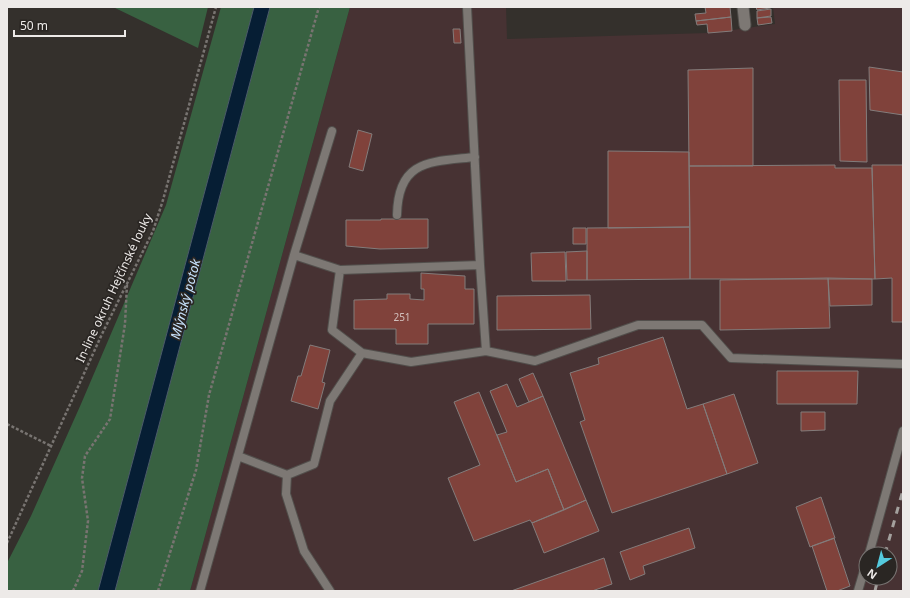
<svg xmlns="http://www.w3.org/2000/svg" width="910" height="598" font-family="'Noto Sans',sans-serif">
<rect width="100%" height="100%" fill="#34302c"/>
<path fill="#473233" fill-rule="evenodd" d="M350,7h156l1,32 201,-6 25,-3 42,-6 -2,-17h130v584h-713zM866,554h24v24h-24z"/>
<path fill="#386141" d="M113,7h95l-10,41z
M221,7h33l-156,584h-91v-28l24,-47 50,-112 85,-199z
M270,7h80l-160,584h-75z"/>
<path fill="#061e34" stroke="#4b5b6a" d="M254,7h16l-155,584h-17z"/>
<path fill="#80423b" stroke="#837c7b" d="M705,7h25l1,10 -35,4 -1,-7 11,-1z
M756,7h14v1l-13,2z
M771,9v7l-14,2v-7z
M731,17l1,14 -24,2 -1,-9 -10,1 -1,-4z
M771,17l1,6 -14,2 -1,-7z
M453,29h7l1,14h-7z
M869,67l34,5v43l-33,-5z
M753,68v98h-64l-1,-96z
M839,80h27l1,82 -27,-1z
M358,130l14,4 -9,37 -14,-4z
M608,151l81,1 1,75 -82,1z
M835,165v3h37l3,111h-185l-1,-113z
M872,165h31v157h-11v-44l-17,1z
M381,219h47v29l-48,1 -34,-3v-26h35z
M690,227v52l-103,1v-52z
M573,228h13v16h-13z
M587,251v29h-20l-1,-28z
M565,252l1,29h-34l-1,-28z
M421,273l44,3v13h9v35h-46v20h-32v-15h-42v-29l33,-1v-5h23v5l14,1v-11h-3z
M828,278l44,1v26l-42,1z
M828,278l2,50 -110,2v-50z
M590,295l1,34 -94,1v-34z
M663,337l24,72 16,-5 24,70 -115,39 -32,-91 5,-2 -15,-47 29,-9 -1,-6z
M310,345l20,5 -8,32 3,1 -7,26 -27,-8 7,-25h3z
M777,371h81l-1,33h-80z
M533,373l10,23 -14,6 -10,-23z
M507,384l10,23 26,-11 43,104 -22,10 -16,-41 -32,13 -19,-47 10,-3 -17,-41z
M479,392l37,90 32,-13 16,41 -32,13 -2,-3 -56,21 -26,-63 32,-13 -26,-63z
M734,394l24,69 -31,11 -24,-70z
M801,412h24v18l-24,1z
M821,497l14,41 -25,9 -14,-40z
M586,500l13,31 -55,22 -12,-30z
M689,528l6,20 -52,18 2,8 -15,6 -10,-28z
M834,538l16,48 -13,5h-10l-15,-45z
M604,558l8,26 -20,7h-81z"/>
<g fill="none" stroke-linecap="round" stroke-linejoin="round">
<g stroke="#524f4c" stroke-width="10">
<path id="service" d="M467,7l13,258
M397,215c1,-56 34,-53 78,-58
M294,255l46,15 140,-5 6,86
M340,270l-8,60 30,23 49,9 75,-11 49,10 103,-36h64l29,33 172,6
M238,456l49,19
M869,554l34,-123
M200,591l94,-336 38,-124
M330,591l-26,-40 -18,-57 1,-19 27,-11 16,-63 32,-48
M858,591l8,-27"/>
</g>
<g stroke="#524f4c" stroke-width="13">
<path id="minor" d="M743,7l2,18"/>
</g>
<path stroke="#787471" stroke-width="2.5" stroke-dasharray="3 2" stroke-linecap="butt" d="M7,424l44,22
M7,543l95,-209 51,-103 10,-31 53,-193
M73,591l9,-20 6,-50 -6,-43 3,-22 25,-37 15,-95 2,-40
M158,591l38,-121 13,-75 110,-388"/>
<use href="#service" stroke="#7d7874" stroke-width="8"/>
<use href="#minor" stroke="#7d7874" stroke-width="11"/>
<path stroke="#a4a19e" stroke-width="3" stroke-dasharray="7 7" stroke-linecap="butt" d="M885,554l18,-64
M875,591l3,-13"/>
</g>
<g text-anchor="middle" stroke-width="3.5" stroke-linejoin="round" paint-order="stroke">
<g font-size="10" fill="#d2c0bd">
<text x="402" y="321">251</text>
</g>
<g font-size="12" fill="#edeae8" stroke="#2a2623">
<text transform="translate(114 288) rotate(-65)" y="4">In-line okruh Hejčínské louky</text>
</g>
<g font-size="13" font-style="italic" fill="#c8e3fe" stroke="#2a2623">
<text transform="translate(185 299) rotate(-75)" y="5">Mlýnský potok</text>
</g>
</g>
<rect width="910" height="598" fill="none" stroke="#edeae8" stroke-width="16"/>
<g transform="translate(878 566) rotate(216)"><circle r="19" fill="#2a2623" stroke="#787472"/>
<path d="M0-3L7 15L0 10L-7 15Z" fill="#54cadd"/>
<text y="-6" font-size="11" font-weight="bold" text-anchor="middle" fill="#edeae8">N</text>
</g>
<path d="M14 30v6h111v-6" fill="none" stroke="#edeae8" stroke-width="2"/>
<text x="20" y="30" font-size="12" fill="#edeae8" stroke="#2a2623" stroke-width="3" paint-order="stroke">50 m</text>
</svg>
